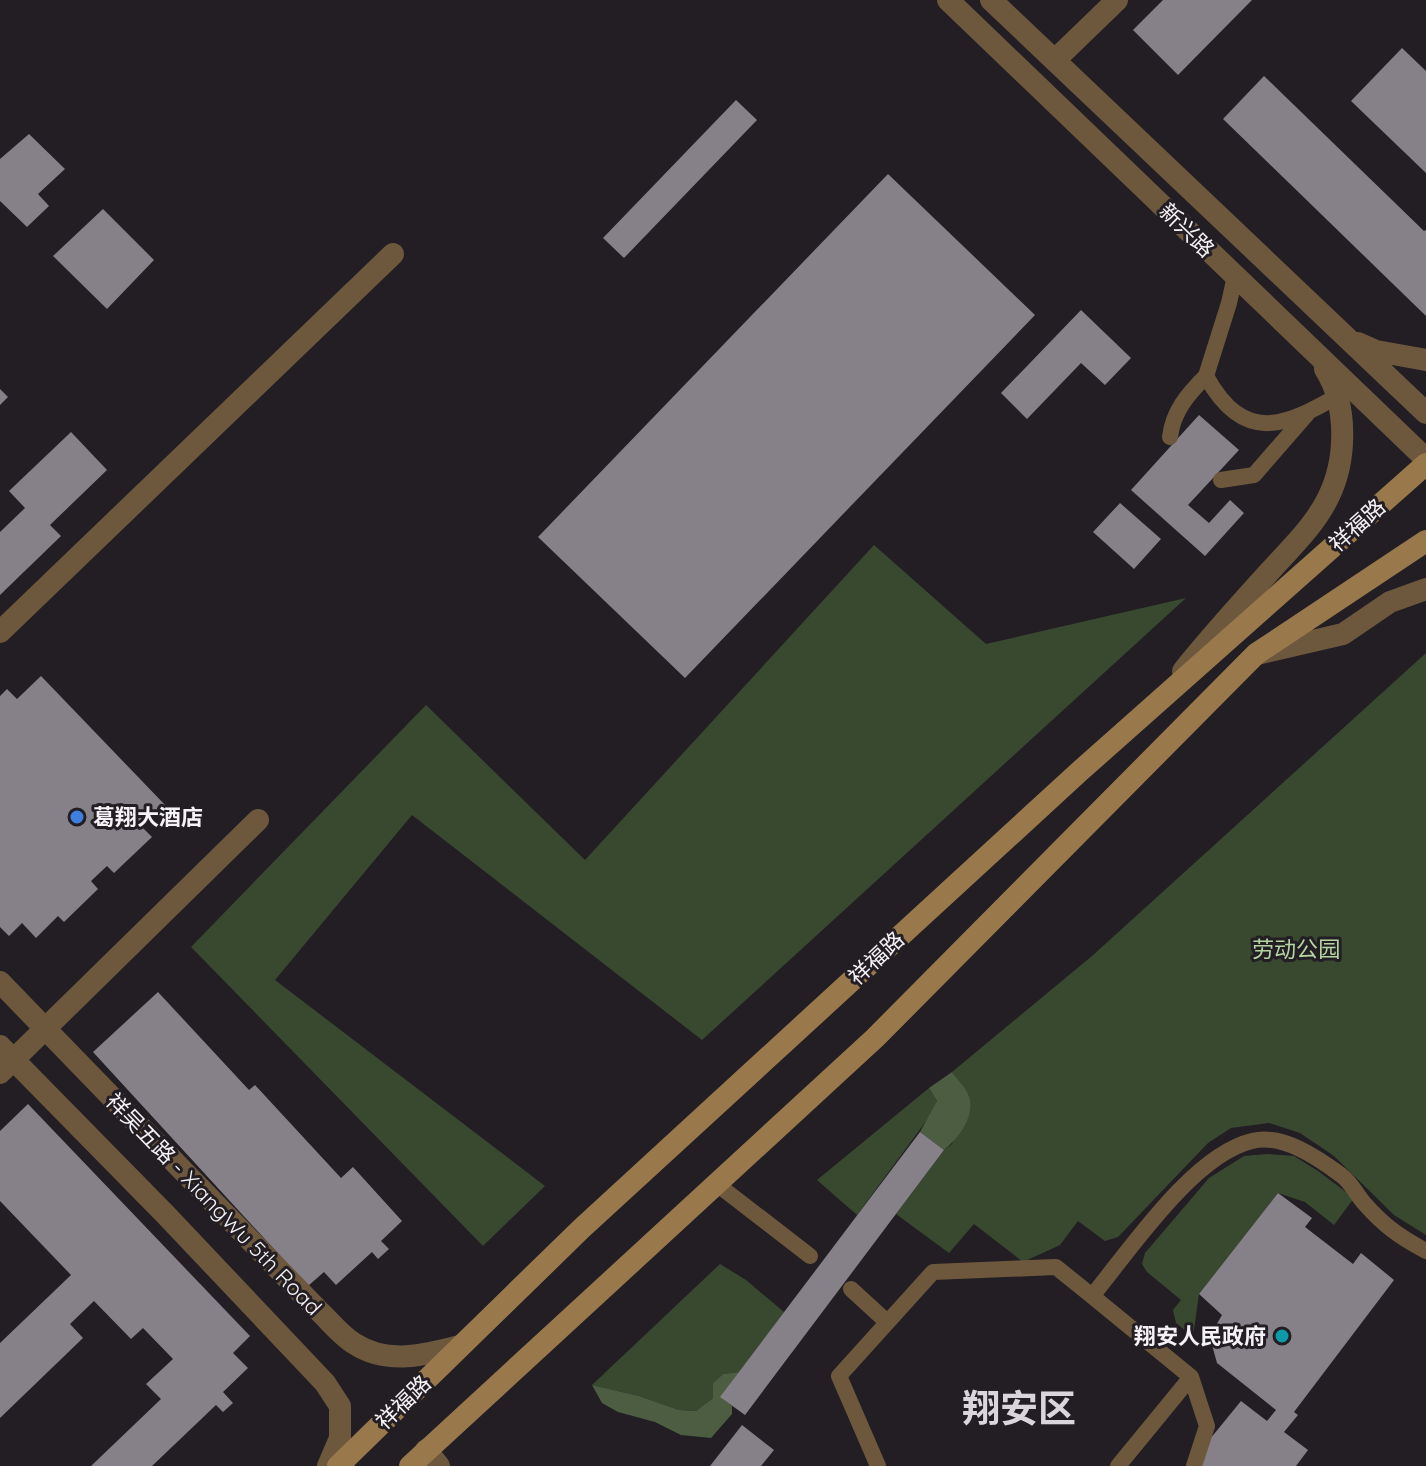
<svg xmlns="http://www.w3.org/2000/svg" width="1426" height="1466" font-family="Quicksand,'Noto Sans SC',sans-serif">
<rect width="100%" height="100%" fill="#221e24"/>
<path fill="#394930" d="M874,545l112,99 200,-46 -484,442 -290,-225 -137,165 270,206 -62,60 -292,-299 235,-242 159,155z
M1426,653v582l-32,-20 -60,-59 -34,-23 -31,-10 -38,5 -23,15 -90,94 -13,4 -27,-20 -18,24 -37,17 -49,-38 -25,29 -53,-39 48,-64 8,-6 17,-48 -17,-24 140,-116z
M929,1088l8,13 -5,12 -75,102 -40,-35z
M1267,1154l27,2 24,15 36,27 -20,27 -29,-23 -27,-9 -79,101 -6,43 -17,-14 -3,-13 8,-10 -34,-28 -5,-8 3,-11 64,-75 35,-22z
M720,1264l26,16 38,32 -45,60 -16,2 -10,9v15l-17,13 -17,-1 -40,-14 -47,-11z"/>
<path fill="#4c5d42" d="M952,1072c5,7 12,14 16,22 9,20 -9,44 -24,56l-24,-18 17,-31 -8,-13z
M739,1372l-18,25 11,9v8l-21,24 -30,-3 -26,-13 -37,-10 -16,-9 -10,-18 47,11 40,14 17,1 17,-13v-15l10,-9z"/>
<path fill="#868088" d="M1163,0h89l-74,75 -45,-45z
M1402,48l24,23v102l-75,-72z
M1264,76l160,155 2,-1v86l-203,-197z
M736,100l21,20 -133,138 -21,-20z
M29,134l36,35 -27,25 11,12 -22,21 -27,-26v-42z
M888,174l147,141 -350,363 -147,-141z
M103,209l51,51 -47,49 -54,-53z
M1081,310l50,48 -26,27 -24,-22 -54,56 -26,-26z
M0,389l8,8 -8,8z
M1199,415l40,35 -51,55 21,18 21,-23 14,13 -39,43 -74,-66z
M71,432l36,38 -57,55 11,11 -61,59v-63l25,-24 -16,-17z
M1120,503l41,36 -27,30 -41,-37z
M41,676l125,130 -23,22 9,9 -38,36 -7,-7 -16,15 7,8 -34,33 -6,-6 -22,22 -14,-15 -13,13 -9,-9v-231l7,-7 10,10z
M158,992l91,98 6,-5 86,93 12,-11 49,54 -21,20 8,8 -11,10 -6,-7 -36,33 -12,-13 -16,14 -215,-234z
M28,1104l222,232 -17,17 15,15 -25,24 10,11 -10,9 -7,-7 -64,61h-61l70,-67 -15,-15 27,-25 -30,-31 -12,11 -37,-38 -24,23 13,14 -83,80v-75l71,-68 -71,-74v-70z
M920,1132l24,18 -199,265 -25,-18z
M1278,1193l34,25 -7,9 48,37 8,-11 33,27 -100,132 4,3 -14,17 24,18 -12,16h-108l53,-65 26,20 9,-11 -59,-47 -5,-18 3,-18 7,-12 -23,-21z
M742,1425l32,25 -13,16h-51z"/>
<g fill="none" stroke-linecap="round" stroke-linejoin="round">
<path stroke="#6d583d" stroke-width="16" d="M1235,276l-6,27 -23,73c39,71 81,49 137,17
M1170,437c3,-26 18,-43 36,-61
M1221,480l33,-5 53,-61
M718,1185l92,71
M851,1289l36,33
M1092,1296l99,81 16,49 -13,40
M878,1466l-39,-90 94,-104 123,-5 36,29c38,-46 101,-141 160,-155 30,-8 66,17 89,34 10,7 15,19 23,28 20,23 36,34 62,48
M1118,1466l73,-89"/>
<path stroke="#6d583d" stroke-width="22" d="M426,1450l13,16"/>
<path stroke="#6d583d" stroke-width="22" d="M948,0l478,459
M991,0l435,413
M1055,60l62,-60
M1358,343l18,8 50,9
M0,632l393,-378
M1257,654l86,-20 47,-32 36,-13
M1183,671c28,-35 58,-68 88,-101 20,-22 44,-45 57,-72 19,-38 20,-93 -3,-129
M0,982l317,327c12,11 24,27 38,35 32,21 71,11 105,2
M0,1046l166,169 159,168 15,23v32l-12,28
M0,1073l258,-253"/>
<path stroke="#99784c" stroke-width="22" d="M338,1466l243,-237 499,-458 346,-307
M410,1466l465,-428 381,-384 170,-113"/>
</g>
<circle fill="#3f7fe0" stroke="#221e24" stroke-width="3" cx="77" cy="817" r="8"/>
<circle fill="#0f9aa8" stroke="#221e24" stroke-width="3" cx="1282" cy="1336" r="8"/>
<g text-anchor="middle" stroke-width="6" stroke-linejoin="round" paint-order="stroke">
<g font-size="22" fill="#f5f2f6" stroke="#221e24">
<text transform="translate(1187 230) rotate(44)" y="8">新兴路</text>
<text transform="translate(1357 525) rotate(-42)" y="8">祥福路</text>
<text transform="translate(876 958) rotate(-43)" y="8">祥福路</text>
<text transform="translate(214 1204) rotate(46)" y="8">祥吴五路 - XiangWu 5th Road</text>
<text transform="translate(403 1402) rotate(-44)" y="8">祥福路</text>
</g>
<g font-size="22" font-weight="bold" fill="#f5f2f6" stroke="#221e24" text-anchor="start">
<text x="93" y="825">葛翔大酒店</text>
<text x="1266" y="1344" text-anchor="end">翔安人民政府</text>
</g>
<g font-size="22" fill="#b4d5a2" stroke="#221e24">
<text x="1296" y="957">劳动公园</text>
</g>
<g font-size="38" font-weight="bold" fill="#dad4dd" stroke="#221e24">
<text x="1019" y="1422">翔安区</text>
</g>
</g>
</svg>
